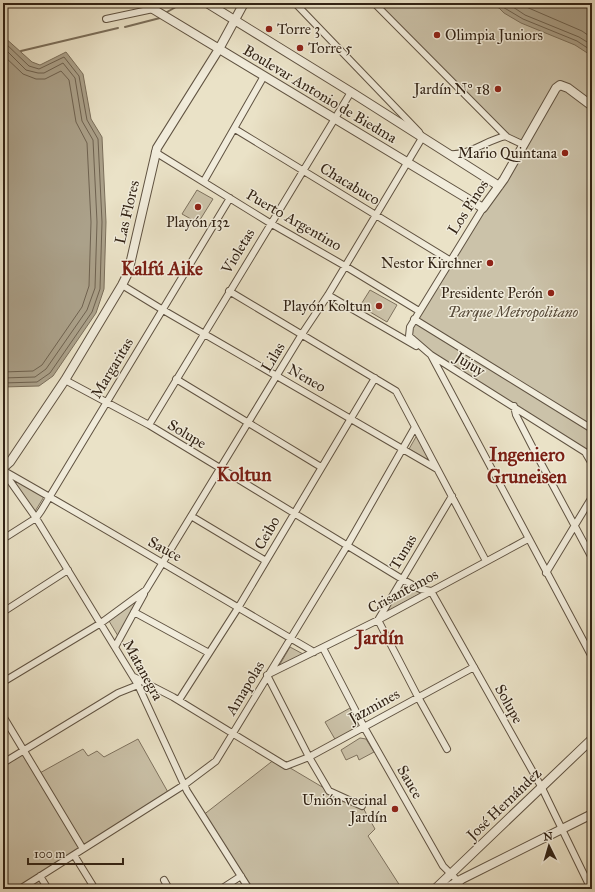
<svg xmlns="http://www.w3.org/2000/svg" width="595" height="892" font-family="'IM FELL Great Primer',serif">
<rect width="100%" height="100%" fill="#eae2c7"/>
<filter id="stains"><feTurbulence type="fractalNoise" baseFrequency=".005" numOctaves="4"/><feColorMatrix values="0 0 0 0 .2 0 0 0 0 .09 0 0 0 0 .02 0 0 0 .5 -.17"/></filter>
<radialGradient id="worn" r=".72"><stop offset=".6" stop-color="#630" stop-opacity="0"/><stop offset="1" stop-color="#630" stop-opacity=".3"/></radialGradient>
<path fill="#cbc2a9" stroke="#7e725f" d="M374,3h218v461l-7,-12 -154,-97 -23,-24 116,-186 -17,-8z
M197,190l16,9 -15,24 -16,-9z
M370,290l27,15 -10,17 -27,-16z
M417,435l14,27 -22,-13z
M7,475l38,20 -11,18z
M402,583l14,8 7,1 -37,20z
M137,600l-19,36 -9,-15z
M290,647l13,7 -24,12z
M350,708l8,16 -2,5 -20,12 -11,-19z
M360,738l6,1 8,13 -15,8 -2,-5 -11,5 -5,-10z
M138,739l31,55 -128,82 7,13h-45v-126l20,-13 15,24 45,-25 5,7 9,-5 7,6z
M275,759l54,32 33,15 13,23 -7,7 34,53h-153l-47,-73z"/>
<path fill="#aba18a" stroke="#7b6f5b" d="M486,3h106v53l-17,-11 -54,-22 -17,-10 -5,-5z
M3,36l29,26 8,3 26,-13 17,22 8,45 11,18 4,85 -2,67 -8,24 -43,63 -14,10 -36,1z"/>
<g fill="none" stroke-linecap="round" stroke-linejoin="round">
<path stroke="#6e6250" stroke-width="1" d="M496,3l27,16 54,22 15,10
M507,3l18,12 54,22 13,8
M517,3l65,28 10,7
M3,41l26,25 10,3 25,-12 15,19 8,44 11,19 4,83 -2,67 -8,23 -42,61 -13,9 -34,1
M3,47l23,23 12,3h6l19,-10 12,15 7,43 11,19 4,82 -2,66 -8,22 -41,59 -11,8 -32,1
M3,55l20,19 13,5h9l16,-8 8,9 7,42 11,21 4,79 -2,64 -7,21 -40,58 -9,6 -30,1"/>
<path stroke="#7b6f5b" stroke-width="2" d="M167,12l16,-9
M125,27l35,-9
M21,51l97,-23
M589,95l3,-4"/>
<g stroke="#605342" stroke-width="8">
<path id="minor" d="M374,3l133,134 17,8
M106,19l47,-10
M235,129l216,132
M155,152l115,71 75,43 74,45
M449,154c20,2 37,-14 57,-18
M204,181l60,-105
M483,208l-73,119 -1,9 22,19 161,302
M122,285l41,25 274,159
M229,291l167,100 90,170
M328,295l88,51
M414,319l178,110
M431,355l154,97 7,12
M176,379l145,88
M65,380l84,45 71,43 182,111 18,10 11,2
M514,406l2,9 19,37 57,106
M149,425l202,-333
M3,471l33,47 102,167 49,106 62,98
M6,472c104,59 205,120 308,180
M191,516l75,45
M3,539l33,-21 5,-7 189,-313
M546,573l46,-76
M431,591l111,197 49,101
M3,612l65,-42
M134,612l75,41
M115,647l29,-53
M323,648l41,79 79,139 15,15 4,8
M134,677l39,20 113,69 23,-9 165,-90
M3,682l98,-59 45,-33 156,-256 26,-39 94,-157 -3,-6 -124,-129
M179,700l59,-92 137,-230
M3,716l80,133
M447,749l-29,-52 -40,-77 74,-124
M3,763l115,-70 20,-8
M362,806l-33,-15 -20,-34 -42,-82 111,-55 150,-81
M74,855l21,34
M40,876l8,13
M164,880l5,9
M20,889l164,-104 32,-24 131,-215 68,-119
M221,889l20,-13
M581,889l11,-5"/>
</g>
<g stroke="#605342" stroke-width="10">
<path id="tertiary" d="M143,3l340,205 21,-29 52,-91 4,-3 8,3 24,18
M207,3l144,89 148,94
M3,468l7,-6 55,-82 57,-95 6,-12 29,-125 62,-99 25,-46
M435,889l157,-150
M445,889l17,-10 130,-65"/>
</g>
<use href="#minor" stroke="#f1ecdb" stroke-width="6"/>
<use href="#tertiary" stroke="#f1ecdb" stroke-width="8"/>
</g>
<g fill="#8f2418" stroke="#f1ecdb" stroke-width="1.5">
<circle cx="269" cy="29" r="4"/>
<circle cx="437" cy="35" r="4"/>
<circle cx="300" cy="48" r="4"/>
<circle cx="498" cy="89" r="4"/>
<circle cx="565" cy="153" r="4"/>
<circle cx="198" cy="207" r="4"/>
<circle cx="490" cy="263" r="4"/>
<circle cx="551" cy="293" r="4"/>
<circle cx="379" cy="306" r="4"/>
<circle cx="395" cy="809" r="4"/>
</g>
<g text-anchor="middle" stroke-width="3" stroke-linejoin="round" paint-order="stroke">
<g font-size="15" fill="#322315" stroke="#f1ecdb" text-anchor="end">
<text x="277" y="34" text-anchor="start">Torre 3</text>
<text x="445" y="40" text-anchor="start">Olimpia Juniors</text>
<text x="308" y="53" text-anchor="start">Torre 5</text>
<text x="490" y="94">Jardín Nº 18</text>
<text x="557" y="158">Mario Quintana</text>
<text x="198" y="227" text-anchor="middle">Playón 132</text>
<text x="482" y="268">Nestor Kirchner</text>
<text x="543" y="298">Presidente Perón</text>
<text x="371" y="311">Playón Koltun</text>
<text x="387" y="805">Unión vecinal<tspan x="387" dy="17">Jardín</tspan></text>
</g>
<g font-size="15" fill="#322315" stroke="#f1ecdb">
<text transform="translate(320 94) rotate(31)" y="5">Boulevar Antonio de Biedma</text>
<text transform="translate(350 184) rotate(31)" y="5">Chacabuco</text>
<text transform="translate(468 207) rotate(-57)" y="5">Los Pinos</text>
<text transform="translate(127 212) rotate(-77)" y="5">Las Flores</text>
<text transform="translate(294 220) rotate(30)" y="5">Puerto Argentino</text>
<text transform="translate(238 251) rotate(-59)" y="5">Violetas</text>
<text transform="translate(273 357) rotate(-59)" y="5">Lilas</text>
<text transform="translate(470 364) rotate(32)" y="5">Jujuy</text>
<text transform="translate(112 368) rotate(-59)" y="5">Margaritas</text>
<text transform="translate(307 378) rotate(30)" y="5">Neneo</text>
<text transform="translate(187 434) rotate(31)" y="5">Solupe</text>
<text transform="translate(267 533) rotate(-60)" y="5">Ceibo</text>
<text transform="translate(165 549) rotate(29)" y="5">Sauce</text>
<text transform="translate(403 552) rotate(-59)" y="5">Tunas</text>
<text transform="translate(403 591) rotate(-28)" y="5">Crisantemos</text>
<text transform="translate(143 670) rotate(61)" y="5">Matanegra</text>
<text transform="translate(245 688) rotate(-59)" y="5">Amapolas</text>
<text transform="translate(509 704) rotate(61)" y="5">Solupe</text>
<text transform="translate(374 706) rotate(-29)" y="5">Jazmines</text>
<text transform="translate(410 782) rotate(60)" y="5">Sauce</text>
<text transform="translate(504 804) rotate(-44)" y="5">José Hernández</text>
</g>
<g font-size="15" font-style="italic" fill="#584b3a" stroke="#f1ecdb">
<text x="513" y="317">Parque Metropolitano</text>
</g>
<g font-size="19" font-weight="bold" fill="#7a1f14" stroke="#f1ecdb">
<text x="162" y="275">Kalfú Aike</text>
<text x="527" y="461">Ingeniero<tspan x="527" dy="22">Gruneisen</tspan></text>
<text x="244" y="481">Koltun</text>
<text x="380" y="644">Jardín</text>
</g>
</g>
<rect width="595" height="892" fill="none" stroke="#eae2c7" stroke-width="16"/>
<rect x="4" y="4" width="587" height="884" fill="none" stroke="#322315" stroke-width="2"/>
<rect x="8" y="8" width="579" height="876" fill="none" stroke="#322315"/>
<g transform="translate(549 846) rotate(355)" stroke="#f1ecdb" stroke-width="3" paint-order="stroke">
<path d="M0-3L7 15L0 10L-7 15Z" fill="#322315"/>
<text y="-6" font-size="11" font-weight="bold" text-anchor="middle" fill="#322315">N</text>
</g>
<path d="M28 858v6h95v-6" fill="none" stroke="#322315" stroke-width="2"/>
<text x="34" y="858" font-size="12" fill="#322315" stroke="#f1ecdb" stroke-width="3" paint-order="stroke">100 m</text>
<rect width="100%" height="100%" filter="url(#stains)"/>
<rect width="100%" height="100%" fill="url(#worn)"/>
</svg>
